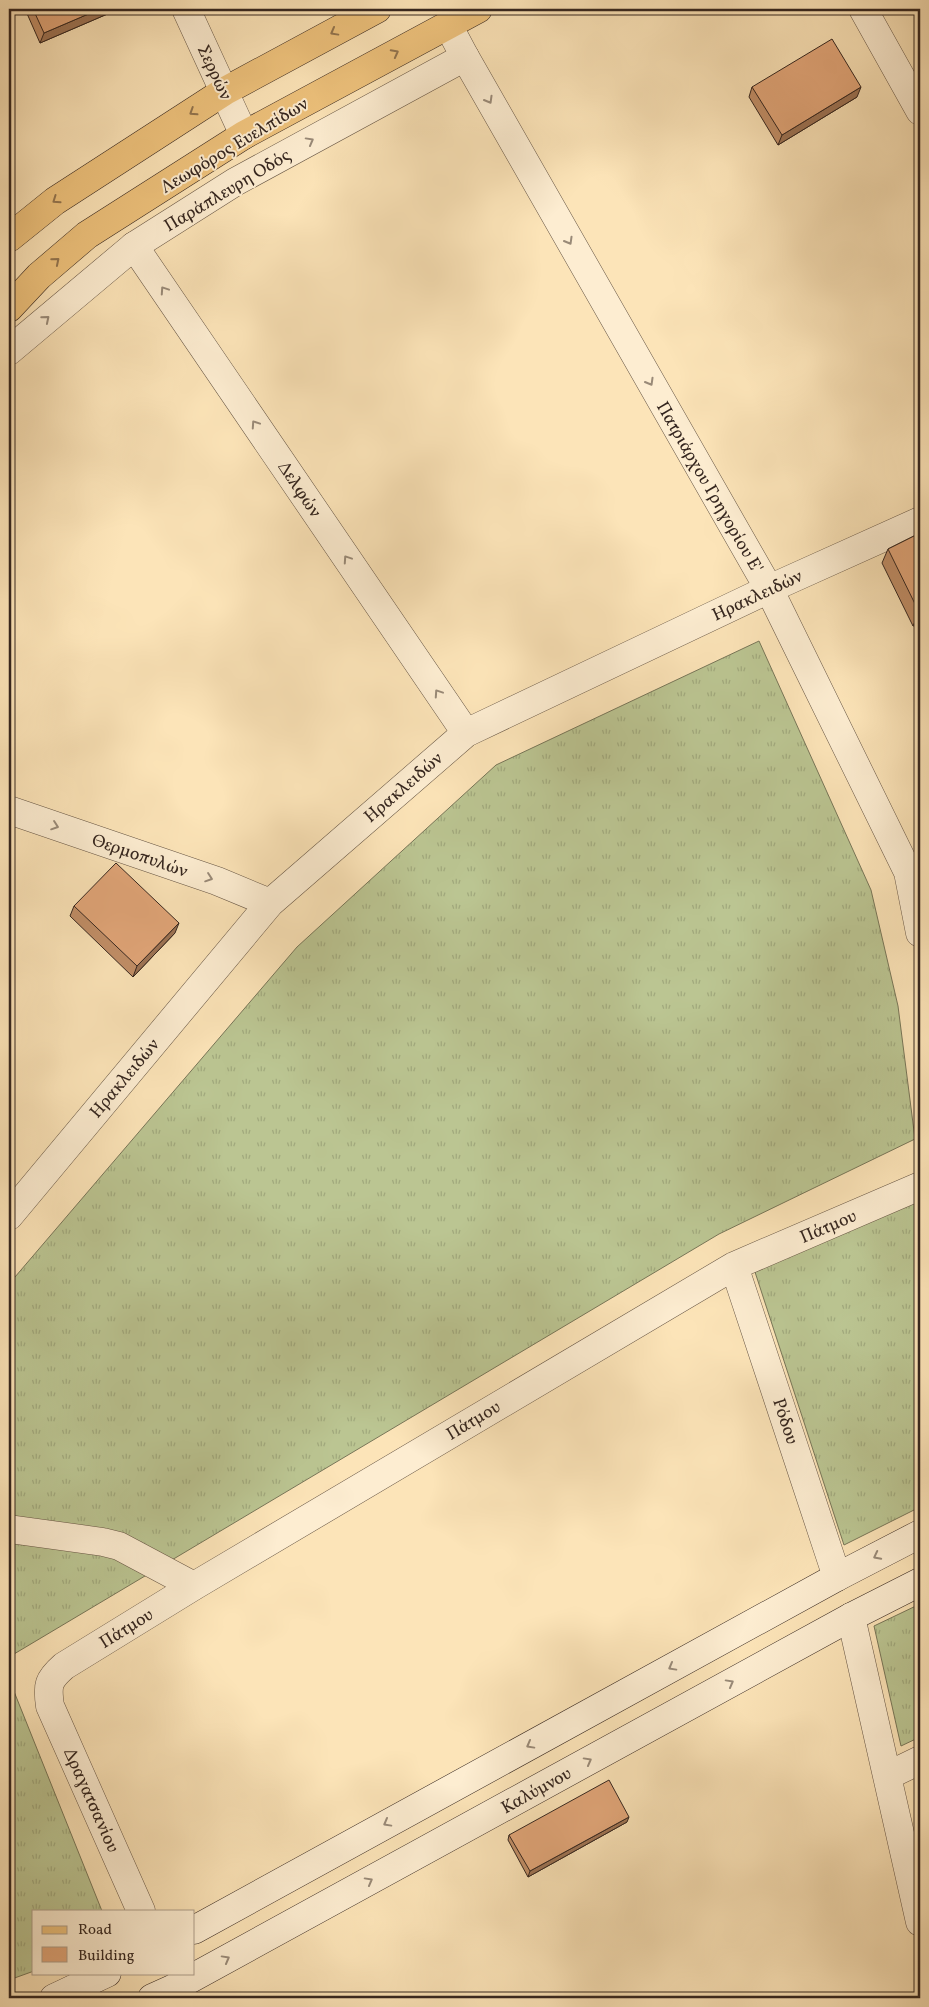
<svg xmlns="http://www.w3.org/2000/svg" width="929" height="2007" font-family="Vollkorn,serif">
<defs>
<pattern id="grass-tufts" width="24" height="20" patternUnits="userSpaceOnUse" patternTransform="scale(1.25)"><rect width="24" height="20" fill="#bbc592"/><path d="M3 7l-1-3M5 7V3M7 7l1-3M15 17l-1-3M17 17v-4M19 17l1-3" fill="none" stroke="#a1a97d"/></pattern>
</defs>
<rect width="100%" height="100%" fill="#fce4b8"/>
<filter id="stains"><feTurbulence type="fractalNoise" baseFrequency=".004" numOctaves="4"/><feColorMatrix values="0 0 0 0 .2 0 0 0 0 .09 0 0 0 0 .02 0 0 0 .5 -.17"/></filter>
<radialGradient id="worn" r=".72"><stop offset=".6" stop-color="#630" stop-opacity="0"/><stop offset="1" stop-color="#630" stop-opacity=".3"/></radialGradient>
<path fill="url(#grass-tufts)" stroke="#787658" d="M759,641l112,249 27,116 17,133 -196,95 -710,423v-373l288,-337 199,-182z
M920,1195v312l-76,38 -89,-273z
M920,1604v133l-19,9 -27,-120z
M9,1679l93,232h-68v60l-25,9z"/>
<g fill="none" stroke-linecap="round" stroke-linejoin="round">
<g stroke="#675645" stroke-width="29">
<path id="minor" d="M186,9l58,126
M465,57l304,532 139,283 12,61
M134,246l332,487
M9,810l208,71 53,22
M9,1216l261,-313 196,-170 303,-144 151,-68
M734,1266l103,311
M9,1529l94,13 16,4 75,40
M851,1617l69,305
M887,1776l33,-16
M141,1911l-91,-205c-3,-21 -2,-26 14,-40l130,-80 540,-320 186,-80"/>
</g>
<g stroke="#675645" stroke-width="29">
<path id="tertiary" d="M863,9l57,102
M9,351l125,-105 101,-64 230,-125 -17,-32"/>
</g>
<g stroke="#35261f" stroke-width="29">
<path id="secondary" d="M194,1930l643,-353 83,-43
M54,1998l53,-25
M152,1998l20,-9 679,-372 69,-35"/>
</g>
<g stroke="#35261f" stroke-width="29">
<path id="primary" d="M9,238l46,-37 170,-110 152,-82
M9,308l30,-32 48,-41 157,-100 234,-126"/>
</g>
<use href="#minor" stroke="#fdedd1" stroke-width="28"/>
<use href="#tertiary" stroke="#fdedd1" stroke-width="28"/>
<use href="#secondary" stroke="#fdedd1" stroke-width="28"/>
<use href="#primary" stroke="#eec27c" stroke-width="28"/>
</g>
<path fill="#c28f68" stroke="#35261f" d="M25,9h94l-79,34z
M752,87l105,10 -79,48 -29,-48z
M920,533v90l-7,3 -31,-63 6,-14z
M74,906l101,27 -42,44 -63,-61z
M627,1822l-99,55 -20,-37 1,-5z"/>
<path fill="#9e7455" stroke="#35261f" d="M100,9h19l-79,34 4,-10z
M861,87l-4,10 -79,48 4,-10z
M920,611v12l-7,3 6,-14z
M179,923l-4,10 -42,44 4,-11z
M629,1817l-2,5 -99,55 2,-6z"/>
<path fill="#e2a679" stroke="#35261f" d="M33,9h67l-56,24z
M832,39l29,48 -79,48 -30,-48z
M920,533v78l-1,1 -31,-63z
M116,863l63,60 -42,43 -63,-60z
M609,1780l20,37 -99,54 -21,-36z"/>
<defs><path id="oneway-chevron" d="M-2-3.5L2.5 0L-2 3.5" fill="none" stroke-width="1.6" stroke-linecap="round" stroke-linejoin="round" transform="scale(1.25)"/></defs>
<g stroke="#92744e">
<use href="#oneway-chevron" transform="translate(334 32) rotate(151)"/>
<use href="#oneway-chevron" transform="translate(395 53) rotate(-28)"/>
<use href="#oneway-chevron" transform="translate(193 112) rotate(147)"/>
<use href="#oneway-chevron" transform="translate(56 200) rotate(145)"/>
<use href="#oneway-chevron" transform="translate(56 261) rotate(-40)"/>
</g>
<g stroke="#998a78">
<use href="#oneway-chevron" transform="translate(489 100) rotate(60)"/>
<use href="#oneway-chevron" transform="translate(310 141) rotate(-29)"/>
<use href="#oneway-chevron" transform="translate(569 241) rotate(60)"/>
<use href="#oneway-chevron" transform="translate(164 290) rotate(-124)"/>
<use href="#oneway-chevron" transform="translate(46 319) rotate(-40)"/>
<use href="#oneway-chevron" transform="translate(650 382) rotate(60)"/>
<use href="#oneway-chevron" transform="translate(255 424) rotate(-124)"/>
<use href="#oneway-chevron" transform="translate(347 559) rotate(-124)"/>
<use href="#oneway-chevron" transform="translate(438 693) rotate(-124)"/>
<use href="#oneway-chevron" transform="translate(55 826) rotate(19)"/>
<use href="#oneway-chevron" transform="translate(209 878) rotate(19)"/>
<use href="#oneway-chevron" transform="translate(877 1556) rotate(153)"/>
<use href="#oneway-chevron" transform="translate(672 1667) rotate(151)"/>
<use href="#oneway-chevron" transform="translate(730 1683) rotate(-29)"/>
<use href="#oneway-chevron" transform="translate(530 1745) rotate(151)"/>
<use href="#oneway-chevron" transform="translate(588 1761) rotate(-29)"/>
<use href="#oneway-chevron" transform="translate(387 1823) rotate(151)"/>
<use href="#oneway-chevron" transform="translate(369 1881) rotate(-29)"/>
<use href="#oneway-chevron" transform="translate(226 1959) rotate(-29)"/>
</g>
<g text-anchor="middle" stroke-width="4" stroke-linejoin="round" paint-order="stroke">
<g font-size="18" fill="#35261f" stroke="#fdedd1">
<text transform="translate(215 72) rotate(65)" y="6">Σερρών</text>
<text transform="translate(234 145) rotate(-31)" y="6">Λεωφόρος Ευελπίδων</text>
<text transform="translate(227 190) rotate(-31)" y="6">Παράπλευρη Οδός</text>
<text transform="translate(710 487) rotate(60)" y="6">Πατριάρχου Γρηγορίου Ε'</text>
<text transform="translate(300 489) rotate(56)" y="6">Δελφών</text>
<text transform="translate(757 595) rotate(-25)" y="6">Ηρακλειδών</text>
<text transform="translate(403 787) rotate(-41)" y="6">Ηρακλειδών</text>
<text transform="translate(140 855) rotate(19)" y="6">Θερμοπυλών</text>
<text transform="translate(124 1078) rotate(-50)" y="6">Ηρακλειδών</text>
<text transform="translate(828 1226) rotate(-23)" y="6">Πάτμου</text>
<text transform="translate(473 1420) rotate(-31)" y="6">Πάτμου</text>
<text transform="translate(786 1421) rotate(72)" y="6">Ρόδου</text>
<text transform="translate(126 1628) rotate(-32)" y="6">Πάτμου</text>
<text transform="translate(536 1790) rotate(-29)" y="6">Καλύμνου</text>
<text transform="translate(92 1800) rotate(66)" y="6">Δραγατσανίου</text>
</g>
</g>
<rect width="929" height="2007" fill="none" stroke="#fce4b8" stroke-width="30"/>
<rect x="10" y="10" width="909" height="1987" fill="none" stroke="#35261f" stroke-width="2.5"/>
<rect x="15" y="15" width="899" height="1977" fill="none" stroke="#35261f"/>
<rect x="32" y="1910" width="162" height="65" fill="#fdedd1" stroke="#ad9d8a"/>
<rect x="42" y="1926" width="25" height="8" fill="#eec27c" stroke="#ad9d8a"/>
<text x="78" y="1934" font-size="15" fill="#35261f">Road</text>
<rect x="42" y="1947" width="25" height="15" fill="#e2a679" stroke="#ad9d8a"/>
<text x="78" y="1960" font-size="15" fill="#35261f">Building</text>
<rect width="100%" height="100%" filter="url(#stains)"/>
<rect width="100%" height="100%" fill="url(#worn)"/>
</svg>
